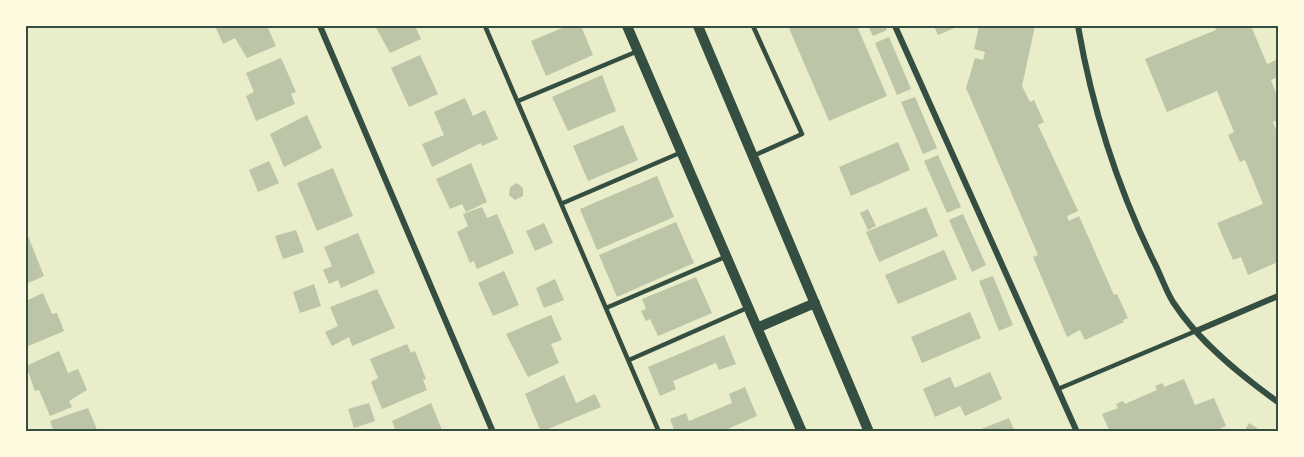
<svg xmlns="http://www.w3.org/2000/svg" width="1304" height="457" font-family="'Roboto Condensed',sans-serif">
<rect width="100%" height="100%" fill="#e9edc9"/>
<path fill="#bcc5a7" d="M215,26h52l9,20 -29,12 -12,-20 -12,6z
M375,26h47l-6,2 5,11 -31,14z
M567,26h14l12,29 -47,21 -15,-35z
M788,26h69l30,70 -58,25z
M868,26h17l2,4 -14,6z
M934,26h22l1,1 -19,8z
M979,26h56l-13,60 8,16 4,-2 10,22 -6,3 40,86 -11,5 2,5 10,-5 35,79 3,-1 11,24 -5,2 1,2 -39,18 -5,-10 -13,7 -34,-80 5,-2 -72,-167 9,-30 8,2 2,-8 -11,-3z
M1214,26h37l16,38 11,-5v18l-7,3 7,18v22l-5,2 5,13v127l-30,13 -7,-18 -8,3 -16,-37 46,-19 -18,-44 -5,2 -12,-27 6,-3 -17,-41 -50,21 -22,-53 71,-29z
M889,37l22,52 -14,6 -22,-52z
M420,55l18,39 -29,13 -18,-39z
M281,58l15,34 -5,2 4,10 -39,17 -10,-25 8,-4 -8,-19z
M602,75l14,36 -48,20 -16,-34z
M915,97l22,51 -14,6 -22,-52z
M465,98l8,18 12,-6 13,29 -16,7 -1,-3 -49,24 -10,-23 22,-9 -10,-23z
M307,115l15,33 -38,19 -14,-33z
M623,125l15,35 -50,21 -15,-35z
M898,142l12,28 -59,26 -12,-29z
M938,155l23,52 -14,6 -23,-52z
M269,161l10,22 -21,9 -9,-22z
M471,163l16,39 -21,10 -4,-8 -12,5 -14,-30z
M333,168l20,48 -36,15 -20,-48z
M657,176l17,41 -77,33 -17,-41z
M517,183l6,5v8l-8,4 -6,-5 1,-8z
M482,207l5,11 10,-4 17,39 -37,16 -3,-8 -4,2 -13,-31 11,-6 -5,-12z
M926,207l12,29 -59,26 -13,-30z
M868,209l8,17 -8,4 -8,-17z
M963,214l23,51 -14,7 -23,-52z
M676,222l18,41 -77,34 -18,-42z
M544,223l9,20 -18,8 -9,-20z
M296,230l8,22 -21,7 -8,-23z
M358,233l17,40 -34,15 -3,-8 -9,4 -6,-14 9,-4 -8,-19z
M28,236l16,40 -18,8v-47z
M944,250l13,29 -59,25 -13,-29z
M504,271l15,34 -26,11 -15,-33z
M993,276l20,49 -14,6 -20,-50z
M696,277l16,36 -54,23 -8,-17 -4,2 -5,-10 5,-2 -4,-10z
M555,279l9,21 -20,8 -8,-20z
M314,284l7,22 -21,7 -7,-21z
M377,289l18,39 -43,18 -3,-9 -17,9 -7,-14 13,-6 -8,-19z
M43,293l9,21 5,-1 7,18 -38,16v-46z
M970,312l11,26 -59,25 -11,-26z
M551,315l11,25 -11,4 8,19 -31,14 -22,-43z
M724,335l12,29 -17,6 -3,-7 -43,18 3,8 -16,7 -12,-29z
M407,344l4,9 4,-2 11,28 -3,1 4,10 -45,19 -11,-27 7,-4 -8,-19z
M59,351l9,22 10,-4 9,21 -18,11 3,6 -22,9 -11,-26 -4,1 -9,-25z
M990,372l12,27 -37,17 -5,-10 -25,11 -12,-28 27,-12 5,11z
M564,375l12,28 19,-9 6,13 -60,25 -16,-38z
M1184,379l11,26 19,-7 12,28 -13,6h-103l-8,-18 16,-6 -2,-4 7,-3 2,3 32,-14 -2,-4 8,-3 1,4z
M745,387l12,29 -36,16h-46l-5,-13 16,-6 3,8 43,-18 -3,-9z
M369,403l6,18 -21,7 -6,-19z
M431,403l12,29h-47l-4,-11z
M88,408l10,24h-44l-4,-11z
M1009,418l6,14h-39v-1z
M1249,423l14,9h-19z"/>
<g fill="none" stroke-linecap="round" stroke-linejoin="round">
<path stroke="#344e41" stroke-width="4.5" d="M485,26l174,406
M753,26l49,108 -49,22
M518,101l120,-50
M563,203l119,-51
M606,308l119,-51
M629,360l118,-52
M1058,389l138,-58"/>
<path stroke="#344e41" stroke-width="6" d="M320,26l173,406
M895,26l182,406
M1078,26c14,81 39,160 75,234 7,13 12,29 20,42 26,40 67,73 105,100
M1196,331l82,-35"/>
<path stroke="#344e41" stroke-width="10" d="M627,26l175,406
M698,26l171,406
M759,327l56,-24"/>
</g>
<rect width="1304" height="457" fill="none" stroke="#fefae0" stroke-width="54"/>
<rect x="27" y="27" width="1250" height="403" fill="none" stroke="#344e41" stroke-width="2"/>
</svg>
